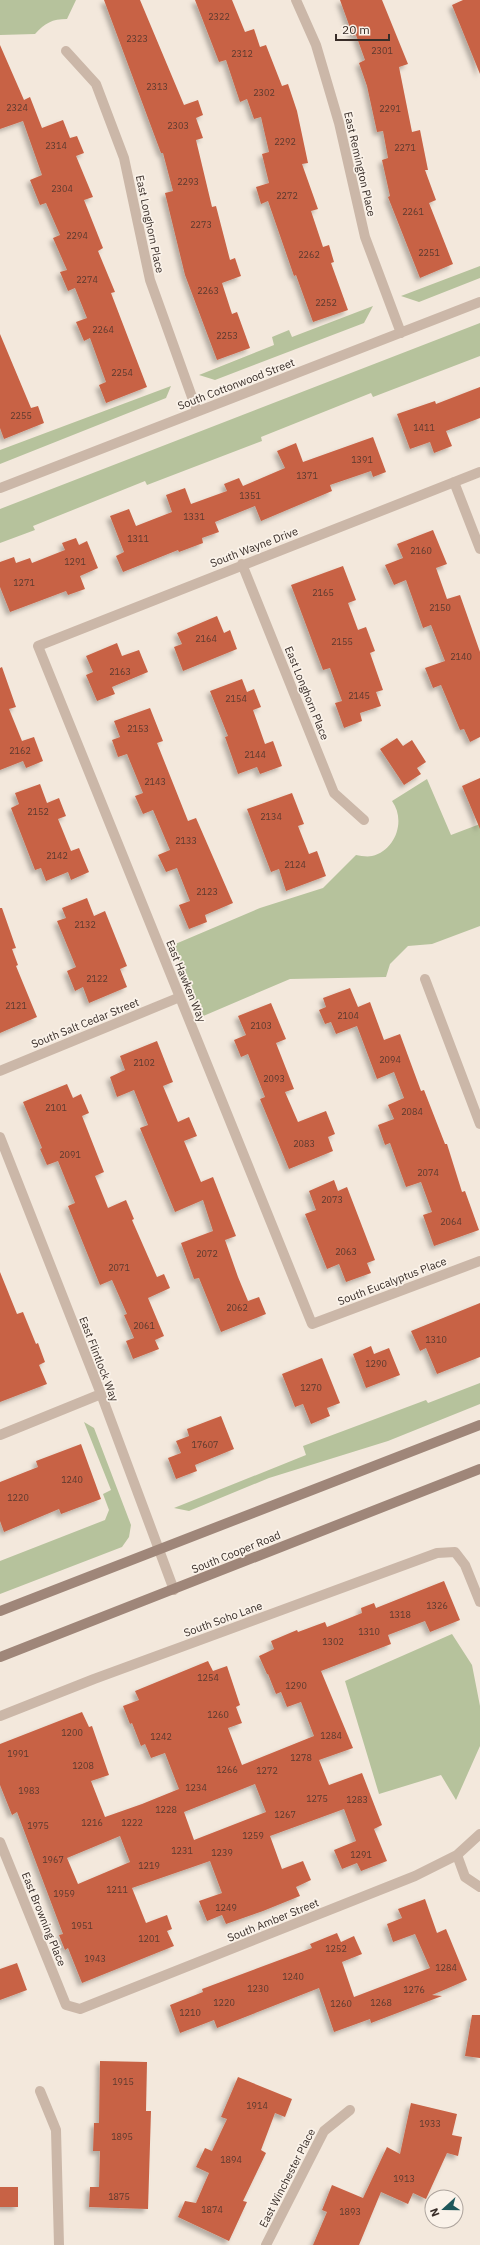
<svg xmlns="http://www.w3.org/2000/svg" width="480" height="2245" font-family="'IBM Plex Sans',sans-serif">
<defs>
<filter id="shadow"><feDropShadow dx="-3.5" dy="3.5" stdDeviation="2" flood-color="#0004"/></filter>
</defs>
<rect width="100%" height="100%" fill="#f3e8dc"/>
<path fill="#b6c29c" d="M0,0h76l-9,19c-15,0 -22,4 -32,15l-35,1z
M480,266v12l-61,24 -18,-6z
M373,306l-9,17 -149,57 -16,-5 75,-30 -2,-8 17,-7 3,7z
M480,323v33l-107,41 -2,-4 -110,44 1,4 -115,44 -2,-4 -112,45 2,4 -35,13v-34z
M171,386l-5,12 -166,66v-14z
M427,779l24,56 29,-11v102l-48,18 -24,2 -18,18 -4,13 -96,2 -89,38 -28,-72 87,-37 63,-20 33,-33c5,1 11,2 16,1 24,-6 34,-36 20,-55z
M480,1383v21l-92,37 -119,37 -80,33 -15,-3 132,-53 -3,-9 123,-46 2,3z
M84,1422l10,6 37,97 -2,12 -7,10 -122,47v-33l105,-41 4,-10 -6,-16 8,-4z
M452,1634l20,31 8,41v40l-24,54 -15,-25 -62,19 -34,-113z"/>
<path fill="#c86245" fill-rule="evenodd" filter="url(#shadow)" d="M104,0h36l44,105 14,-5 5,15 -7,3 7,20 -7,2 16,67 4,-1 14,54 5,-2 6,18 -19,7 10,31 5,-2 13,36 -33,12 -32,-85 -20,-82 8,-2 -10,-38h-2z
M195,0h37l13,32 9,-3 6,18 6,-2 16,41 6,-2 9,27 11,52 -6,1 16,45 -7,2 12,36 6,-2 5,17 -3,1 17,47 -35,12 -17,-47 -2,1 -26,-75 -7,3 -5,-17 13,-4 -7,-29 7,-2 -8,-35 -7,2 -7,-20 -7,3 -14,-42 -7,2z
M340,0h42l26,64 -9,3 13,65 8,-2 8,40h-3l11,30 -7,3 24,61 -33,14 -32,-81 2,-1 -8,-36 6,-2 -5,-27 -6,1 -10,-46 -8,-23 6,-3 -9,-25 -3,1z
M463,0h17v74l-28,-69z
M0,45l24,55 6,-3 12,31 21,-8 7,18 7,-2 7,17 -8,3 17,41 -9,3 19,48 -5,3 17,41 -4,1 36,94 -41,16 -7,-18 7,-3 -16,-44 -6,3 -8,-19 11,-4 -12,-30 -7,3 -8,-19 7,-2 -14,-32 7,-3 -14,-32 -6,2 -10,-25 12,-5 -19,-54 -23,8z
M0,334l31,74 7,-2 6,17 -40,16 -4,-11z
M480,387v31l-34,13 6,15 -18,7 -4,-11 -20,7 -13,-35 38,-13 1,3z
M373,437l13,35 -13,5 -2,-6 -41,14 2,6 -71,30 -6,-15 -40,16 4,10 -17,6 1,5 -24,9 -1,-2 -55,22 -7,-16 8,-4 -14,-36 19,-7 7,17 36,-14 -6,-17 19,-7 6,16 36,-13 -3,-7 15,-6 4,8 42,-18 -8,-17 19,-8 7,19z
M433,530l14,34 -11,4 11,31 13,-4 20,57v85l-10,5 -6,-13 -4,1 -19,-45 -8,3 -8,-20 20,-7 -14,-36 -8,3 -17,-48 -12,5 -9,-20 18,-7 -6,-14z
M76,538l3,7 8,-4 11,27 -18,8 5,13 -17,6 -2,-4 -56,21 -10,-25v-25l14,-5 2,6 14,-5 2,5 33,-13 -3,-7z
M343,566l13,34 -8,3 10,27 8,-3 9,24 -5,2 13,37 -7,2 5,14 -21,7 2,8 -18,7 -9,-25 7,-2 -12,-33 -7,2 -32,-85z
M217,616l7,17 6,-3 7,19 -54,22 -9,-24 8,-3 -5,-11z
M117,643l5,13 17,-6 9,22 -36,15 3,7 -18,7 -11,-26 7,-3 -7,-16z
M2,667l14,40 -7,2 13,32 12,-4 9,24 -17,7 -3,-7 -23,9v-102z
M242,679l5,13 7,-3 7,18 -8,3 12,34 8,-3 9,25 -22,8 -3,-7 -19,7 -13,-37 3,-1 -18,-45z
M150,708l13,33 -6,2 31,78 8,-3 37,85 -28,12 2,7 -18,7 -10,-24 11,-4 -13,-33 -11,4 -8,-17 12,-5 -17,-40 -10,4 -8,-18 8,-3 -16,-39 -9,3 -6,-17 8,-3 -6,-16z
M397,738l6,8 9,-6 14,22 -9,6 4,6 -17,11 -24,-36z
M480,778v51l-18,-43z
M40,784l7,19 12,-5 7,18 -8,3 13,32 8,-3 10,24 -18,8 -3,-8 -22,9 -5,-13 -6,2 -24,-62 8,-4 -4,-11z
M292,793l12,31 -6,2 11,28 8,-3 9,25 -40,15 -7,-22 -8,3 -24,-63z
M87,898l7,18 11,-5 22,55 -7,3 7,18 -38,16 -6,-16 -8,4 -8,-20 9,-4 -19,-46 9,-3 -4,-10z
M0,908h2l14,40 -4,1 6,16 -2,1 21,51 -37,16z
M350,988l8,19 12,-5 14,38 16,-6 21,57 3,-1 21,54h2l15,48 3,-1 14,39 -45,16 -11,-31 9,-3 -11,-30 -15,5 -16,-44 -5,2 -7,-20 16,-6 -6,-14 16,-7 -10,-26 -17,7 -20,-53 -21,8 -5,-12 -6,2 -6,-14 7,-3 -3,-9z
M271,1003l15,36 -10,4 18,46 -9,3 13,30 28,-11 9,23 -7,3 5,14 -44,18 -29,-70 5,-2 -17,-43 -7,3 -7,-17 12,-5 -8,-19z
M157,1041l16,41 -10,4 15,36 11,-5 8,19 -13,5 17,41 12,-5 23,59 -11,4 13,37 10,24 11,-4 7,17 -45,18 -22,-54 -5,1 -13,-36 32,-12 -10,-31 -28,12 -35,-84 8,-3 -14,-35 -17,7 -7,-20 15,-7 -5,-14z
M67,1084l6,14 8,-4 8,19 -7,3 22,56 -9,4 13,32 18,-8 8,19 -2,1 25,57 7,-3 6,14 -22,10 16,38 -9,4 4,9 -26,10 -7,-18 8,-3 -10,-23 3,-1 -15,-34 -12,5 -32,-79 7,-3 -17,-42 -11,4 -7,-16 2,-1 -19,-46z
M334,1180l4,11 9,-4 28,73 -8,3 4,10 -25,9 -7,-18 -12,5 -22,-55 11,-4 -7,-19z
M0,1272l17,42 6,-2 13,32 2,-1 7,19 -6,3 8,19 -47,18z
M480,1303v54l-43,17 -11,-26 -6,3 -9,-20z
M371,1346l3,8 15,-6 11,27 -34,13 -13,-34z
M322,1358l18,45 -13,5 3,8 -19,8 -8,-20 -8,3 -13,-33z
M221,1416l13,33 -39,16 2,6 -21,8 -8,-21 13,-5 -5,-12 13,-5 -2,-7z
M81,1444l20,55 -40,15 -2,-5 -55,23 -4,-11v-39l38,-15 -2,-6z
M444,1581l16,39 -30,12 -5,-11 -37,14 3,9 -70,27 32,77 -34,12 10,25 33,-12 20,52 -8,4 13,32 -26,10 -4,-8 -15,6 -8,-19 22,-9 -12,-32 -74,27 12,33 21,-8 8,19 -15,7 4,9 -37,15 -37,13 -4,-9 -15,6 -8,-20 23,-8 -12,-32 -78,27 14,35 21,-8 5,14 -5,2 7,15 -92,37 -14,-35 -3,2 -6,-15 4,-1 -46,-122 -5,3 -12,-30v-41l82,-32 7,15 3,-1 17,49 -18,6 14,36 37,-13 37,-15 -14,-36 -14,5 -6,-14 -4,2 -9,-23 -2,1 -7,-18 16,-6 -4,-9 73,-30 5,10 14,-5 13,39 -4,2 6,16 -14,5 14,37 72,-29 -13,-34 -14,5 -6,-15 -5,2 -8,-20h-1l-8,-18 15,-7 -3,-8 26,-11 1,2 27,-10 2,5 35,-14 -1,-5 13,-5 2,5zM255,1784l11,28 -72,28 -10,-28zM120,1836l10,26 -52,22 -11,-26z
M425,1899l12,34 9,-4 21,51 -35,15 10,1 -71,27 -1,-4 -36,13 -15,-44 -102,40 -3,-8 -34,13 -10,-28 33,-13 -1,-3 110,-41 -2,-4 27,-11 4,9 13,-6 8,18 -20,8 12,35 76,-29 -15,-34 -22,8 -6,-18 15,-6 -4,-9z
M17,1963l10,27 -27,10v-31z
M472,2015h8v43l-15,-2z
M100,2061l47,1 -1,49h5l-3,98 -59,-2 1,-20h9l1,-36h-7l1,-28h5z
M238,2077l54,22 -7,18 -10,-4 -14,37 5,3 -23,48 4,1 -18,39 -51,-24 7,-16 11,2 13,-30 -13,-6 9,-19 7,3 15,-32 -6,-2z
M411,2103l46,11 -5,21 10,2 -4,19 -11,-3 -21,46 -13,-6 -5,11 -27,-12 -22,53h-46l14,-33 -5,-2 10,-25 31,13 24,-51 13,7z
M0,2187h18v20h-18z"/>
<g fill="none" stroke-linecap="round" stroke-linejoin="round">
<path stroke="#cbb7a8" stroke-width="10" d="M296,0l20,45 23,78 26,114 36,96
M66,51l30,33 28,74 26,122 47,131
M480,472l-442,174 274,678 168,-63
M454,482l26,67
M0,488l480,-186
M242,564l92,229 30,27
M425,979l55,145
M0,1071l180,-74
M0,1137l101,257 73,196
M0,1435l101,-41
M0,1716l94,-37 343,-126 18,-1 10,13 15,37
M0,1842l66,163 14,4 335,-133 42,-21 23,-21
M457,1855l8,22 15,10
M40,2091l16,39 3,115
M266,2245l58,-114 26,-21"/>
<path stroke="#9f8679" stroke-width="10" d="M0,1611l480,-186
M0,1657l480,-188"/>
</g>
<g text-anchor="middle" stroke-width="3.5" stroke-linejoin="round" paint-order="stroke">
<g font-size="9" fill="#5c3a2f">
<text x="219" y="20">2322</text>
<text x="137" y="42">2323</text>
<text x="382" y="54">2301</text>
<text x="242" y="57">2312</text>
<text x="157" y="90">2313</text>
<text x="264" y="96">2302</text>
<text x="17" y="111">2324</text>
<text x="390" y="112">2291</text>
<text x="178" y="129">2303</text>
<text x="285" y="145">2292</text>
<text x="56" y="149">2314</text>
<text x="405" y="151">2271</text>
<text x="188" y="185">2293</text>
<text x="62" y="192">2304</text>
<text x="287" y="199">2272</text>
<text x="413" y="215">2261</text>
<text x="201" y="228">2273</text>
<text x="77" y="239">2294</text>
<text x="429" y="256">2251</text>
<text x="309" y="258">2262</text>
<text x="87" y="283">2274</text>
<text x="208" y="294">2263</text>
<text x="326" y="306">2252</text>
<text x="103" y="333">2264</text>
<text x="227" y="339">2253</text>
<text x="122" y="376">2254</text>
<text x="21" y="419">2255</text>
<text x="424" y="431">1411</text>
<text x="362" y="463">1391</text>
<text x="307" y="479">1371</text>
<text x="250" y="499">1351</text>
<text x="194" y="520">1331</text>
<text x="138" y="542">1311</text>
<text x="421" y="554">2160</text>
<text x="75" y="565">1291</text>
<text x="24" y="586">1271</text>
<text x="323" y="596">2165</text>
<text x="440" y="611">2150</text>
<text x="206" y="642">2164</text>
<text x="342" y="645">2155</text>
<text x="461" y="660">2140</text>
<text x="120" y="675">2163</text>
<text x="359" y="699">2145</text>
<text x="236" y="702">2154</text>
<text x="138" y="732">2153</text>
<text x="20" y="754">2162</text>
<text x="255" y="758">2144</text>
<text x="155" y="785">2143</text>
<text x="38" y="815">2152</text>
<text x="271" y="820">2134</text>
<text x="186" y="844">2133</text>
<text x="57" y="859">2142</text>
<text x="295" y="868">2124</text>
<text x="207" y="895">2123</text>
<text x="85" y="928">2132</text>
<text x="97" y="982">2122</text>
<text x="16" y="1009">2121</text>
<text x="348" y="1019">2104</text>
<text x="261" y="1029">2103</text>
<text x="390" y="1063">2094</text>
<text x="144" y="1066">2102</text>
<text x="274" y="1082">2093</text>
<text x="56" y="1111">2101</text>
<text x="412" y="1115">2084</text>
<text x="304" y="1147">2083</text>
<text x="70" y="1158">2091</text>
<text x="428" y="1176">2074</text>
<text x="332" y="1203">2073</text>
<text x="451" y="1225">2064</text>
<text x="346" y="1255">2063</text>
<text x="207" y="1257">2072</text>
<text x="119" y="1271">2071</text>
<text x="237" y="1311">2062</text>
<text x="144" y="1329">2061</text>
<text x="436" y="1343">1310</text>
<text x="376" y="1367">1290</text>
<text x="311" y="1391">1270</text>
<text x="205" y="1448">17607</text>
<text x="72" y="1483">1240</text>
<text x="18" y="1501">1220</text>
<text x="437" y="1609">1326</text>
<text x="400" y="1618">1318</text>
<text x="369" y="1635">1310</text>
<text x="333" y="1645">1302</text>
<text x="208" y="1681">1254</text>
<text x="296" y="1689">1290</text>
<text x="218" y="1718">1260</text>
<text x="72" y="1736">1200</text>
<text x="331" y="1739">1284</text>
<text x="161" y="1740">1242</text>
<text x="18" y="1757">1991</text>
<text x="301" y="1761">1278</text>
<text x="83" y="1769">1208</text>
<text x="227" y="1773">1266</text>
<text x="267" y="1774">1272</text>
<text x="196" y="1791">1234</text>
<text x="29" y="1794">1983</text>
<text x="317" y="1802">1275</text>
<text x="357" y="1803">1283</text>
<text x="166" y="1813">1228</text>
<text x="285" y="1818">1267</text>
<text x="92" y="1826">1216</text>
<text x="132" y="1826">1222</text>
<text x="38" y="1829">1975</text>
<text x="253" y="1839">1259</text>
<text x="182" y="1854">1231</text>
<text x="222" y="1856">1239</text>
<text x="361" y="1858">1291</text>
<text x="53" y="1863">1967</text>
<text x="149" y="1869">1219</text>
<text x="117" y="1893">1211</text>
<text x="64" y="1897">1959</text>
<text x="226" y="1911">1249</text>
<text x="82" y="1929">1951</text>
<text x="149" y="1942">1201</text>
<text x="336" y="1952">1252</text>
<text x="95" y="1962">1943</text>
<text x="446" y="1971">1284</text>
<text x="293" y="1980">1240</text>
<text x="258" y="1992">1230</text>
<text x="414" y="1993">1276</text>
<text x="224" y="2006">1220</text>
<text x="381" y="2006">1268</text>
<text x="341" y="2007">1260</text>
<text x="190" y="2016">1210</text>
<text x="123" y="2085">1915</text>
<text x="257" y="2109">1914</text>
<text x="430" y="2127">1933</text>
<text x="122" y="2140">1895</text>
<text x="231" y="2163">1894</text>
<text x="404" y="2182">1913</text>
<text x="119" y="2200">1875</text>
<text x="212" y="2213">1874</text>
<text x="350" y="2215">1893</text>
</g>
<g font-size="11" fill="#382d28" stroke="#faf2e9">
<text transform="translate(360 164) rotate(77)" y="4">East Remington Place</text>
<text transform="translate(150 224) rotate(78)" y="4">East Longhorn Place</text>
<text transform="translate(236 384) rotate(-21)" y="4">South Cottonwood Street</text>
<text transform="translate(254 547) rotate(-21)" y="4">South Wayne Drive</text>
<text transform="translate(307 693) rotate(68)" y="4">East Longhorn Place</text>
<text transform="translate(186 981) rotate(68)" y="4">East Hawken Way</text>
<text transform="translate(85 1023) rotate(-22)" y="4">South Salt Cedar Street</text>
<text transform="translate(392 1281) rotate(-21)" y="4">South Eucalyptus Place</text>
<text transform="translate(99 1359) rotate(69)" y="4">East Flintlock Way</text>
<text transform="translate(236 1552) rotate(-22)" y="4">South Cooper Road</text>
<text transform="translate(223 1619) rotate(-20)" y="4">South Soho Lane</text>
<text transform="translate(44 1919) rotate(68)" y="4">East Browning Place</text>
<text transform="translate(273 1920) rotate(-22)" y="4">South Amber Street</text>
<text transform="translate(287 2178) rotate(-63)" y="4">East Winchester Place</text>
</g>
</g>
<g transform="translate(444 2209) rotate(249)"><circle r="19" fill="#faf2e9" stroke="#aca39c"/>
<path d="M0-3L7 15L0 10L-7 15Z" fill="#1d575a"/>
<text y="-6" font-size="11" font-weight="bold" text-anchor="middle" fill="#382d28">N</text>
</g>
<path d="M336 34v6h53v-6" fill="none" stroke="#382d28" stroke-width="2"/>
<text x="342" y="34" font-size="12" fill="#382d28" stroke="#faf2e9" stroke-width="3" paint-order="stroke">20 m</text>
</svg>
